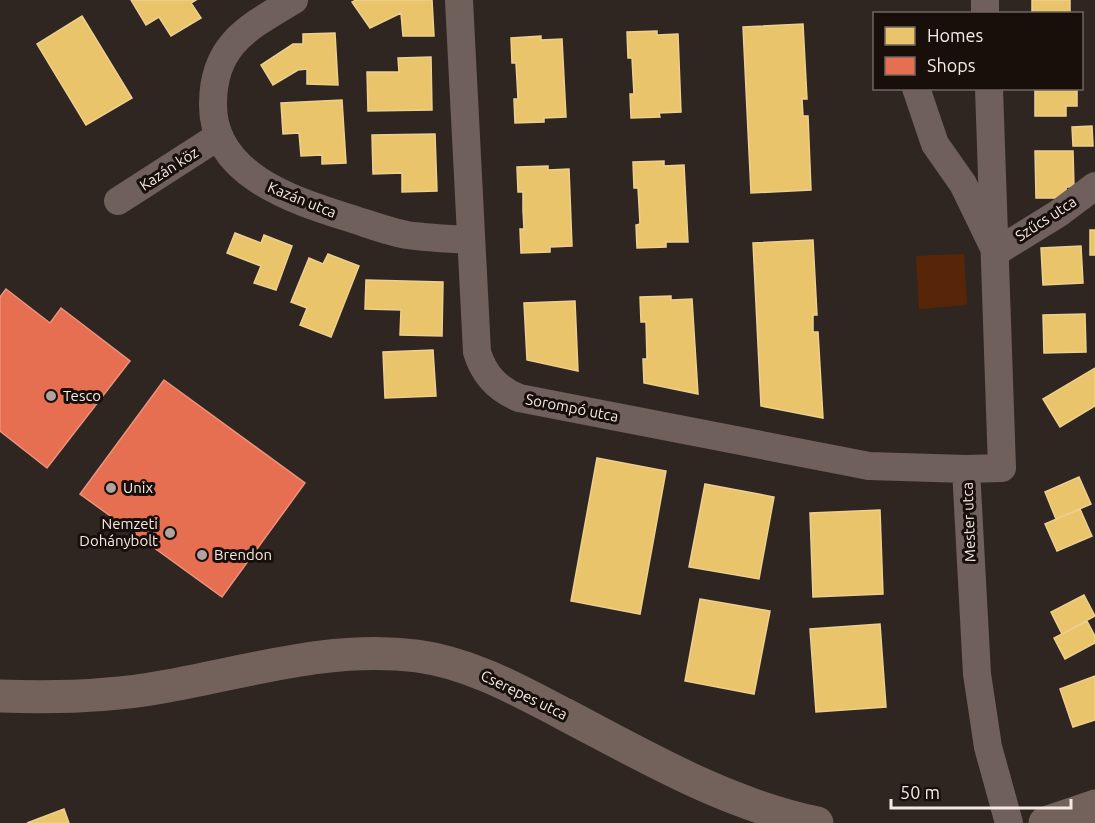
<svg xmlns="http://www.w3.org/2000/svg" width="1095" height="823" font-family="Ubuntu,sans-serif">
<rect width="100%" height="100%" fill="#302621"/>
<path fill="#572608" d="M964,254l3,51 -48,4 -3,-53z"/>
<path fill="#e9c46a" stroke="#edcf8e" stroke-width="1.5" d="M131,0h65l-5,3 10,15 -30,18 -12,-19 -13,8z
M356,0h76l2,36h-31l-2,-23 -31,15 -18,-26z
M1032,0h38v14h-38z
M82,16l50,82 -46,27 -49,-81z
M803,24l4,75h-5l1,17h5l3,74 -60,3 -8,-166z
M657,31v4l21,-1 3,78 -22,1 1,4 -29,1 -1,-24h4l-1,-17 -1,-19h-4l-1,-26z
M335,33l3,52 -31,-1v-15l-9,1 -25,15 -12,-20 32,-21h10v-10z
M541,36v4l21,-1 4,78 -22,1v4l-29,1 -1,-24h4l-2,-36h-4l-1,-25z
M431,57l1,53 -64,1 -1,-39h32l-1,-14z
M1035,88h42v18h-11v10h-31z
M342,100l4,63 -24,1v-9l-21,1 -2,-23 -16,1 -2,-31z
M1092,126l1,20h-20l-1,-19z
M435,134l2,57 -35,1v-19l-29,1 -1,-39z
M1035,151h38l1,36h-8l1,11h-31z
M664,161v5l20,-1 4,77h-22v5l-29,1 -1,-23 4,-1 -1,-19 -1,-17h-4l-1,-26z
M548,166v4l21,-1 3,77 -22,1v5l-29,1 -1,-24h4l-1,-18v-19h-5l-1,-25z
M1090,230h5v25h-5z
M235,233l26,10 3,-8 28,11 -16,44 -22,-7 7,-17 -34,-13z
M813,240l4,75h-4v17h5l5,86 -62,-12 -8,-163z
M1081,246l2,37 -40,2 -2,-37z
M328,254l31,12 -28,71 -31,-12 7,-17 -16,-6 18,-44 14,6z
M366,280l77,2 -1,54 -42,-1 1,-25 -36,-1z
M671,296v4l21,-1 6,95 -54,-11 -1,-24h4l-1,-37h-5l-1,-25z
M575,301l3,70 -51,-11 -3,-57z
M1085,314l1,38 -42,1 -1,-38z
M433,350l3,46 -51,2 -2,-46z
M1095,368v38l-35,21 -17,-28z
M597,458l69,13 -26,143 -69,-13z
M1079,477l12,27 -35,15 -11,-27z
M705,484l69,13 -15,82 -70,-12z
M1080,509l12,27 -35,15 -12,-27z
M880,510l3,84 -70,3 -3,-84z
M1084,595l11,21 -33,18 -11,-22z
M700,599l70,12 -16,83 -69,-13z
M1087,621l8,15v7l-30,16 -11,-21z
M880,624l6,83 -70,5 -6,-83z
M1095,676v44l-22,7 -13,-38z
M64,809l5,14h-42z"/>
<path fill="#e76f51" stroke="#ec937c" stroke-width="1.5" d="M6,289l44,34 11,-15 69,53 -83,107 -47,-37v-134z
M164,380l141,103 -83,114 -142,-103z"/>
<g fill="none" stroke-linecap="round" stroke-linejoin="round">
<path stroke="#70605b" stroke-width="28" d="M294,0c-45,27 -81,44 -81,104 -1,70 79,96 133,113 20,6 40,14 61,18 21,3 43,4 64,5
M459,0l18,352c7,23 20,37 42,46l350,68 97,3
M985,0v14
M916,88l19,56 28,40 33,68 63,-39 36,-27
M989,88l13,380 -36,1 11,205 11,73 21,76
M118,201l101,-65"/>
<path stroke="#73625c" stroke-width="33" d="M0,696c55,2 108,1 162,-9 86,-15 167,-42 255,-31 53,7 101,34 147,58 82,43 162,90 253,109
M1045,823l50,-17"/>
</g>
<g fill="#b1a49e" stroke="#180f0b" stroke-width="2">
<circle cx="51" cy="396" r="6"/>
<circle cx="111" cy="488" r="6"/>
<circle cx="170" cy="533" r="6"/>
<circle cx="202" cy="555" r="6"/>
</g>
<g text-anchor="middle" stroke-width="6" stroke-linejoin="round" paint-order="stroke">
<g font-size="15" fill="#f6e8e2" stroke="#180f0b">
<text transform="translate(169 169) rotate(-33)" y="5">Kazán köz</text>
<text transform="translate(302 200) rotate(22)" y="5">Kazán utca</text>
<text transform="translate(1046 219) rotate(-33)" y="5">Szűcs utca</text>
<text transform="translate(572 408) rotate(11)" y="5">Sorompó utca</text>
<text transform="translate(969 522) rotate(-92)" y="5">Mester utca</text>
<text transform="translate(524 695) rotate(26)" y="5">Cserepes utca</text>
</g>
<g font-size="15" fill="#f6e8e2" stroke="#180f0b" text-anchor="start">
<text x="63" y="401">Tesco</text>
<text x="123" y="493">Unix</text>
<text x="158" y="529" text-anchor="end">Nemzeti<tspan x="158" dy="17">Dohánybolt</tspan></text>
<text x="214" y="560">Brendon</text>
</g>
</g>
<rect x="873" y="12" width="210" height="78" fill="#180f0b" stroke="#716661" stroke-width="1.5"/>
<rect x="885" y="27" width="30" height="18" fill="#e9c46a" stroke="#716661" stroke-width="1.5"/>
<text x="927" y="42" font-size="18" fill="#f6e8e2">Homes</text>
<rect x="885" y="57" width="30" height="18" fill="#e76f51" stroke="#716661" stroke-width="1.5"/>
<text x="927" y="72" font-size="18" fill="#f6e8e2">Shops</text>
<path d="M891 799v9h180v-9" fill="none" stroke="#f6e8e2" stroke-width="3"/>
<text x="900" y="799" font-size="18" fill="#f6e8e2" stroke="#180f0b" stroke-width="4.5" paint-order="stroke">50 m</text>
</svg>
